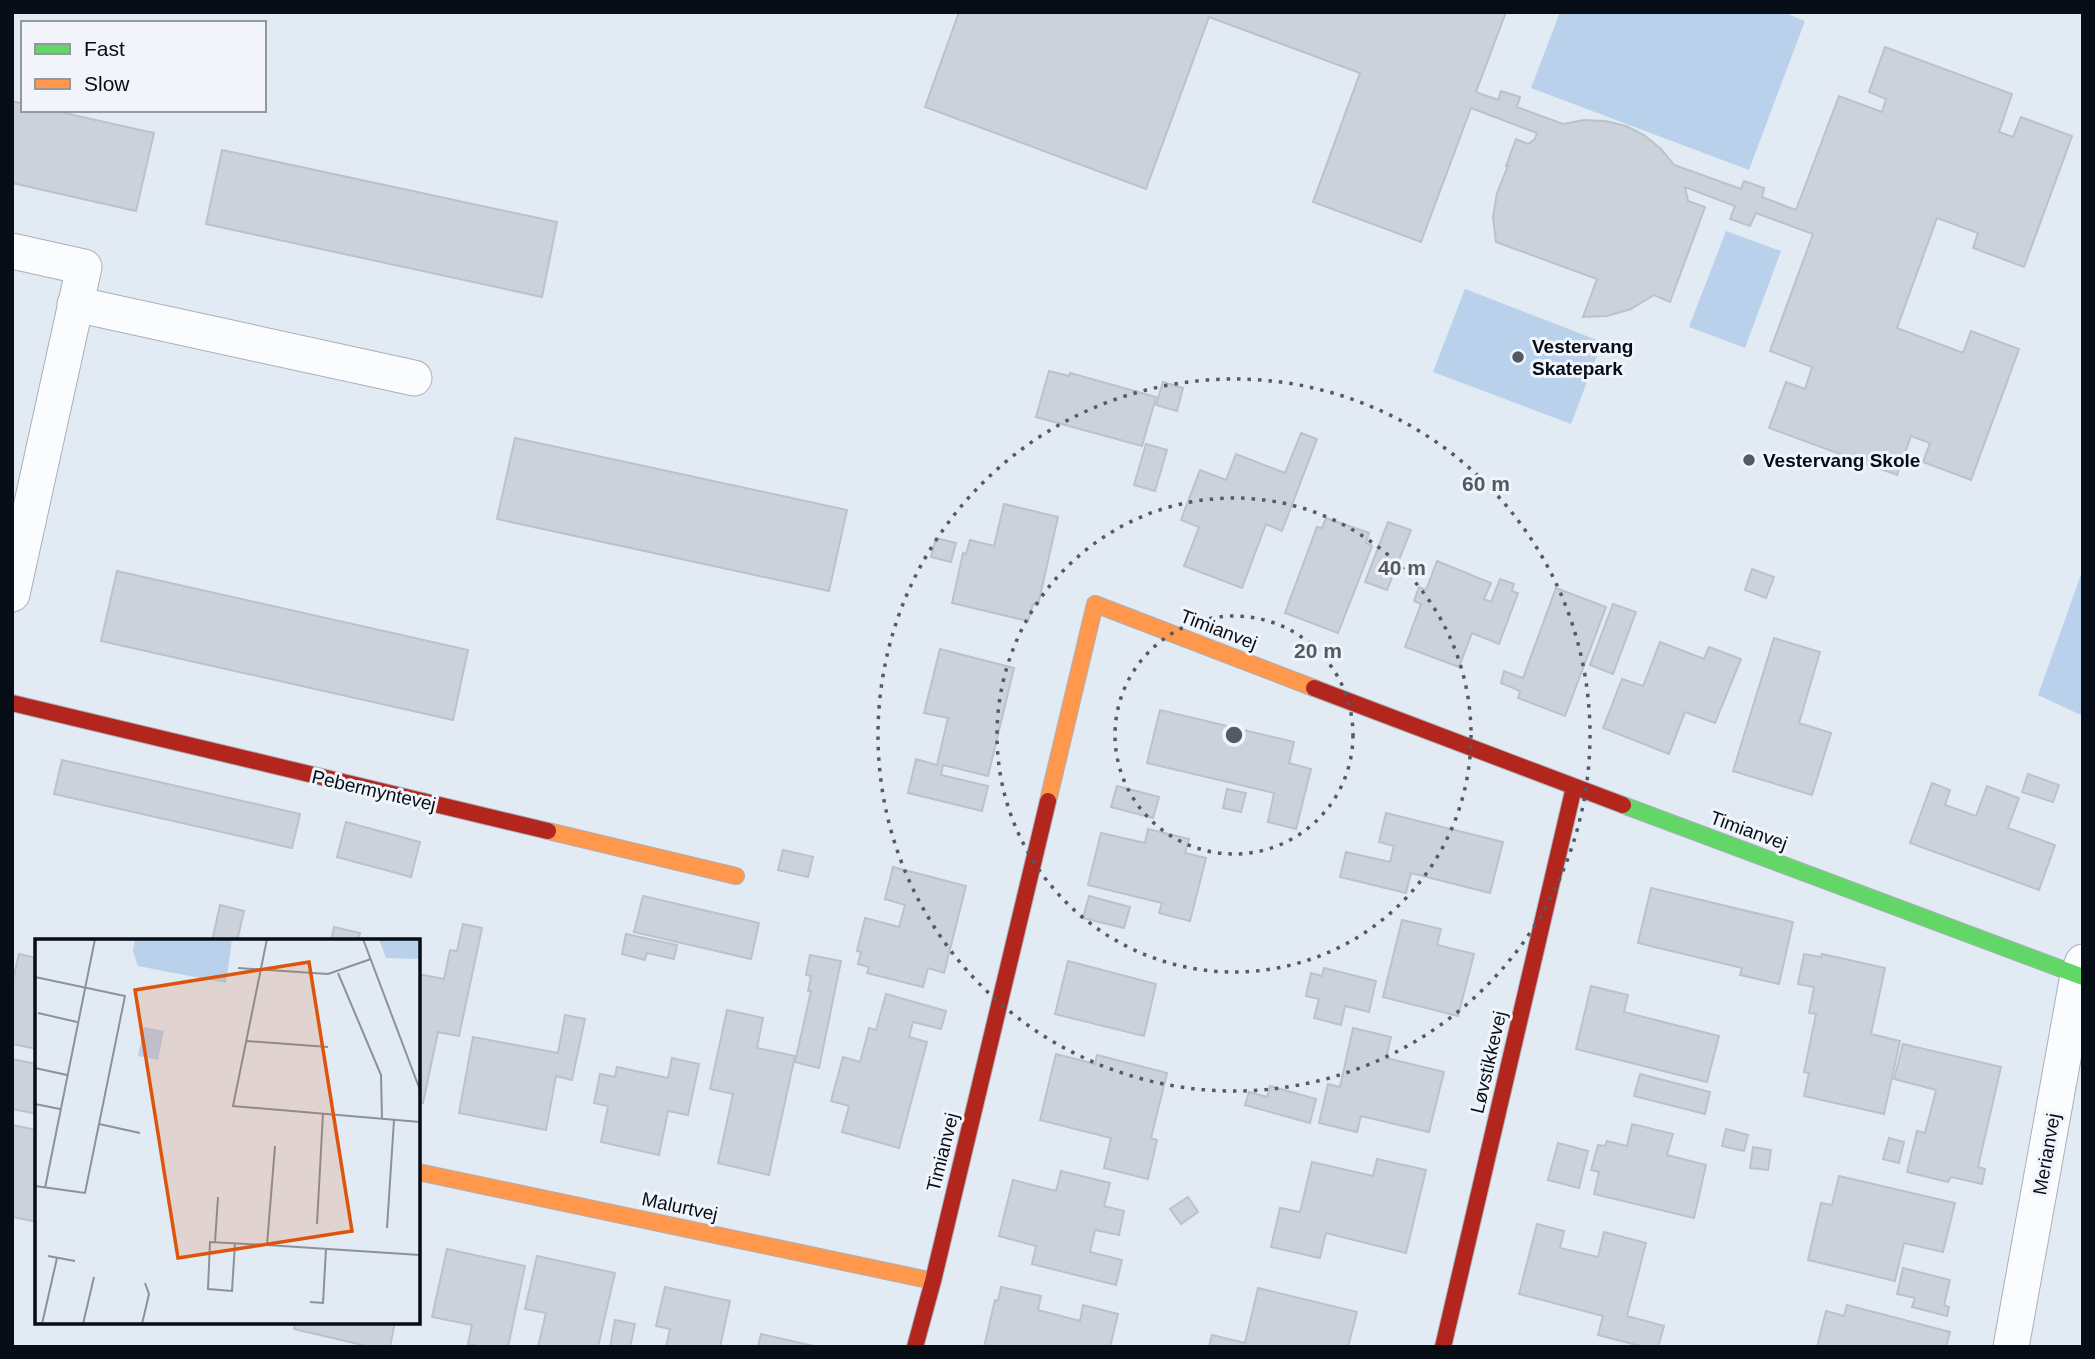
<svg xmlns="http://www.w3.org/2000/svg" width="2095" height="1359" font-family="Helvetica,sans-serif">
<rect width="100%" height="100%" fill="#e2eaf3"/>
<path fill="#bad1eb" d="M1560,12h223l22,9 -56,149 -218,-82z
M1726,231l55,20 -36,97 -56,-21z
M1465,289l137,53 -31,82 -138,-52z
M2083,569v147l-45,-21z"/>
<path fill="#cbd2db" stroke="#bac2ca" stroke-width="2" d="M959,12h547l-30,80 22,8 3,-9 19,6 -3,10 46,17 21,-4 21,1 21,5 18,9 17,14 13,16 67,24 3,-8 20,7 -2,9 34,13 43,-114 43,16 4,-13 -17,-7 16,-45 127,47 -13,38 14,5 8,-20 51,19 -48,131 -51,-19 5,-15 -41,-15 -40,110 66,25 8,-22 48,18 -48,131 -48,-18 7,-19 -19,-7 -14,39 -128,-47 17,-46 19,7 7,-22 -42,-16 43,-117 -57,-21 -6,13 -20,-7 5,-13 -50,-19 3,14 17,6 -35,95 -16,-7 -23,14 -24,7 -24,1 14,-38 -101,-37 -3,-25 4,-24 11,-27h-2l10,-27 12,5 7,-5 2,-6 -66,-25 -50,134 -108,-40 47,-129 -151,-56 -63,172 -221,-82z
M12,101l11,3v6h28l103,23 -18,78 -124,-28z
M222,150l335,72 -15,75 -336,-73z
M1049,371l20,5 1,-3 86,24 -14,49 -106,-29z
M1163,382l20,6 -6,23 -21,-6z
M1301,433l16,6 -35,92 -16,-7 -24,64 -58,-22 15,-39 -18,-7 19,-50 26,10 10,-26 49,19z
M515,438l332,72 -18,81 -332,-72z
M1146,444l21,6 -12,41 -21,-6z
M1004,504l54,13 -20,88 -5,-1 -5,17 -76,-18 11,-50 3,1 4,-14 24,6z
M1326,518l43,15 -3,10 6,3 -34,87 -53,-20 32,-86 5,1z
M1388,522l23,8 -24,60 -22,-8z
M936,538l20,5 -5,19 -20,-5z
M1437,561l54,22 -7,16 7,3 9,-23 14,5 -2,7 6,2 -19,51 -27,-11 -13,34 -54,-20 16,-43 -7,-3 5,-14 7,3z
M1752,569l22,8 -8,21 -21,-8z
M117,571l351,79 -15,70 -352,-79z
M1556,588l50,19 -41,109 -47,-18 2,-7 -19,-8 3,-12 19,7z
M1613,604l23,8 -23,62 -23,-9z
M1774,638l46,14 -21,71 32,10 -19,62 -79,-24z
M1660,642l44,17 5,-12 32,12 -26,64 -30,-11 -16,42 -66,-26 19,-49 21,7z
M940,649l74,19 -26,108 -45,-11 -2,10 47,11 -6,25 -74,-18 8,-34 21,6 11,-47 -24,-5z
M1160,710l134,32 -5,21 22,6 -15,60 -28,-7 6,-29 -127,-30z
M62,760l238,54 -8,34 -238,-54z
M2028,774l31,11 -6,17 -31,-10z
M1932,783l18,7 -5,15 31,11 11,-30 32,12 -11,30 47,17 -16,45 -129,-47z
M1117,786l42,11 -6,21 -42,-11z
M1227,789l19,4 -5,19 -18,-4z
M1386,813l117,29 -13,51 -79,-20 -5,20 -66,-16 6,-25 44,10 4,-16 -15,-4z
M346,822l74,20 -9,35 -74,-20z
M1148,829l41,10 -4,14 21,5 -16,63 -31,-8 3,-10 -74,-18 13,-52 44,10z
M783,850l30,7 -5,20 -30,-7z
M893,867l73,19 -22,87 -16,-5 -5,19 -56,-14 2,-6 -11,-3 3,-12 -4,-1 8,-33 34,9 6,-22 -20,-6z
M1651,888l142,34 -14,62 -39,-9 2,-7 -104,-25z
M643,896l116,27 -8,36 -117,-27z
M1089,896l41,11 -6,21 -41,-10z
M220,905l24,6 -7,30h-25z
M1402,920l39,9 -4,16 37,9 -16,62 -75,-19z
M463,924l19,4 -23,108 -21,-4 -15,71 -5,-1v-128l26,5 6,-29 7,1z
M334,927l26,6 -2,8h-27z
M626,934l51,11 -3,14 -27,-6 -2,7 -23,-6z
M19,954l18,4v91l-25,-5v-60z
M1804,954l17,3 1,-3 63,14 -14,66 29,7 -16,73 -80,-18 5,-23 -5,-1 12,-58 -7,-1 5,-26 -16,-3z
M810,955l31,6 -22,107 -24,-6 16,-71h-3l3,-15 -5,-1z
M1068,961l88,23 -12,52 -89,-22z
M1324,968l52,13 -7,31 -24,-6 -4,19 -27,-7 5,-19 -13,-3 5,-23 11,3z
M1591,986l37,9 -4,17 95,24 -12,46 -131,-33z
M886,994l60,17 -5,18 -28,-7 -4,15 18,5 -28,106 -57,-16 7,-26 -18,-5 12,-44 17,5 9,-34 7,2z
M727,1010l36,8 -6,30 38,8 -26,119 -51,-12 15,-69 -23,-5z
M565,1015l20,4 -13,61 -16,-4 -10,54 -87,-17 14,-76 85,16z
M1353,1028l38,9 -5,21 58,14 -15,60 -68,-16 -4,16 -38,-9 9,-39 12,3z
M1903,1044l98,23 -23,100 7,2 -3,15 -31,-7 -3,5 -41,-10 10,-41 8,2 11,-43 -42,-11z
M1056,1054l39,10 2,-9 70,18 -16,65 6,2 -9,39 -44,-11 7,-30 -71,-18z
M672,1058l27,6 -11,51 -20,-4 -9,44 -58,-13 7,-36 -14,-3 6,-29 15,3 2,-10 51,11z
M12,1059l25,5v50l-25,-5z
M1640,1074l70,18 -5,22 -71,-18z
M1270,1086l46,13 -6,24 -65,-18 4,-13 18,5z
M1632,1124l41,10 -6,21 39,10 -12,53 -100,-24 5,-22 -8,-2 7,-25 7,1 2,-5 20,5z
M12,1125l25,5v92l-25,-5z
M1726,1129l22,6 -4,16 -22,-5z
M1889,1138l15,4 -5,21 -16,-4z
M1558,1143l30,8 -9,37 -31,-8z
M1753,1147l18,3 -3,20 -18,-2z
M1377,1159l49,11 -20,83 -80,-20 -6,25 -49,-11 9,-39 20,4 12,-50 61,14z
M1061,1171l49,12 -6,23 20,5 -5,24 -24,-5 -5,22 32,8 -6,25 -84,-21 4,-18 -37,-10 14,-56 43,11z
M1839,1176l116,27 -12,49 -39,-9 -9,38 -87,-21 13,-57 11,2z
M1188,1197l10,15 -17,12 -11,-15z
M1537,1224l27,7 -4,17 38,9 6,-25 42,11 -19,73 37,10 -6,21h-14l-46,-12 5,-19 -84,-22z
M447,1249l78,17 -17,81h-26l-14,-3 4,-19 -40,-8z
M537,1256l78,17 -17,74h-60l8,-34 -21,-4z
M1903,1268l47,12 -6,25 5,2 -2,9 -35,-9 3,-9 -18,-4z
M665,1287l65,14 -10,46h-54l4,-18 -14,-3z
M1001,1287l40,9 -3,14 42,11 3,-16 35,9 -8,33h-126l11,-47 3,1z
M1258,1288l99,24 -9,35h-139l3,-12 33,8z
M1847,1305l103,27 -4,15h-129l9,-36 18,5z
M615,1320l20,4 -5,23h-20z
M295,1322h100l-5,25h-19l-77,-18z
M761,1334l57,13h-60z"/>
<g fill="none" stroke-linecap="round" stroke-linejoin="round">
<g stroke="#a9b0b9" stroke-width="37">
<path id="street" d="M12,251l72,16 -72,327
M75,304l339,74
M2011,1347l67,-372 5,-13"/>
</g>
<g stroke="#a9b0b9" stroke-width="18">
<path id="fast" d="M1623,805l460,172"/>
</g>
<g stroke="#a9b0b9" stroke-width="18">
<path id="slow" d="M1048,801l47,-197 219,84
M548,831l188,45
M418,1172l515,109"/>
</g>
<g stroke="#a9b0b9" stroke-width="18">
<path id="jam" d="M1314,688l309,117
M12,703l536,128
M915,1347l18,-66 115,-480
M1443,1347l131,-560"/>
</g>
<use href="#street" stroke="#fbfcfd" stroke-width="35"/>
<use href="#fast" stroke="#63d668" stroke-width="16"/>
<use href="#slow" stroke="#ff974d" stroke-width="16"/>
<use href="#jam" stroke="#b3261e" stroke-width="16"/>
</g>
<g fill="none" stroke="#535a63" stroke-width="3.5" stroke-dasharray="3.5 7">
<circle cx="1234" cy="735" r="119"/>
<circle cx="1234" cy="735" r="237"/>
<circle cx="1234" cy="735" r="356"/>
</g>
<g fill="#535a63" stroke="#f1f5fb" stroke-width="2.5">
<circle cx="1518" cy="357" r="7"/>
<circle cx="1749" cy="460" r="7"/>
</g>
<g text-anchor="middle" stroke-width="6" stroke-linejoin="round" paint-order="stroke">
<g font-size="19" font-weight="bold" fill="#060d16" stroke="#f1f5fb" text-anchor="start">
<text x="1532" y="353">Vestervang<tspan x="1532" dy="22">Skatepark</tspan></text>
<text x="1763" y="467">Vestervang Skole</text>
</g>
<g font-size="19" fill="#060d16" stroke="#f1f5fb">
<text transform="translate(1219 629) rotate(21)" y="7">Timianvej</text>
<text transform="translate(374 790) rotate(13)" y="7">Pebermyntevej</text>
<text transform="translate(1749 830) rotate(20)" y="7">Timianvej</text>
<text transform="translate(1488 1062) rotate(-77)" y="7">Løvstikkevej</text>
<text transform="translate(942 1152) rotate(-76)" y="7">Timianvej</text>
<text transform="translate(2046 1154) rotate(-80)" y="7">Merianvej</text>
<text transform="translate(680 1206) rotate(12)" y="7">Malurtvej</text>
</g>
</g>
<g transform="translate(35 939)">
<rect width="385" height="385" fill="#e2eaf3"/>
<path d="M100,0h97l-6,44 -88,-17 -5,-15zM344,0h41v20l-34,-1zM109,88l20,4 -6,29 -20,-4z" fill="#bad1eb"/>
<path fill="none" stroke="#8a929b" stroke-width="2" d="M232,0l-34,167 187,16M328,0l57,151M203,29l90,6 43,-15M303,34l43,102 1,44M0,38l90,19 -40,197 -50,-7M3,74l39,9M212,102l81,6M0,129l32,7M0,165l25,5M64,185l41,9M10,249l50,-249M282,285l6,-111M352,289l7,-108M180,303l3,-45M200,304l-3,48 -24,-2 2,-47 57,3 153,10M232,306l8,-99M13,317l27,5M275,363l13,1 3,-54M7,385l15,-66M48,385l11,-47M107,385l7,-30 -4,-11"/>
<path fill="#dd550c" fill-opacity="0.15" stroke="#dd550c" stroke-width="3.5" d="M274,23l43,269 -174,27 -43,-268z"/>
<rect width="385" height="385" fill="none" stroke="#060d16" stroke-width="3.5"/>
</g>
<circle cx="1234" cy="735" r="10" fill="#535a63" stroke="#f1f5fb" stroke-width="3.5"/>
<g font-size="21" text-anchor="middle" font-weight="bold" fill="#535a63" stroke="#f1f5fb" stroke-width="6" stroke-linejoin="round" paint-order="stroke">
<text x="1486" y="491">60 m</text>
<text x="1402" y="575">40 m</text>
<text x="1318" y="658">20 m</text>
</g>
<rect width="2095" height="1359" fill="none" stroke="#060d16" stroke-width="28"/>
<rect x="21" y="21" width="245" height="91" fill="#f1f5fb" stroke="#93989f" stroke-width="2"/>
<rect x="35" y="44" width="35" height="10" fill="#63d668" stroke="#93989f" stroke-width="2"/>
<text x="84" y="56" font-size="21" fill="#060d16">Fast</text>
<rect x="35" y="79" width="35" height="10" fill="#ff974d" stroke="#93989f" stroke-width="2"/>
<text x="84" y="91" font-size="21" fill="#060d16">Slow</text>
</svg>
